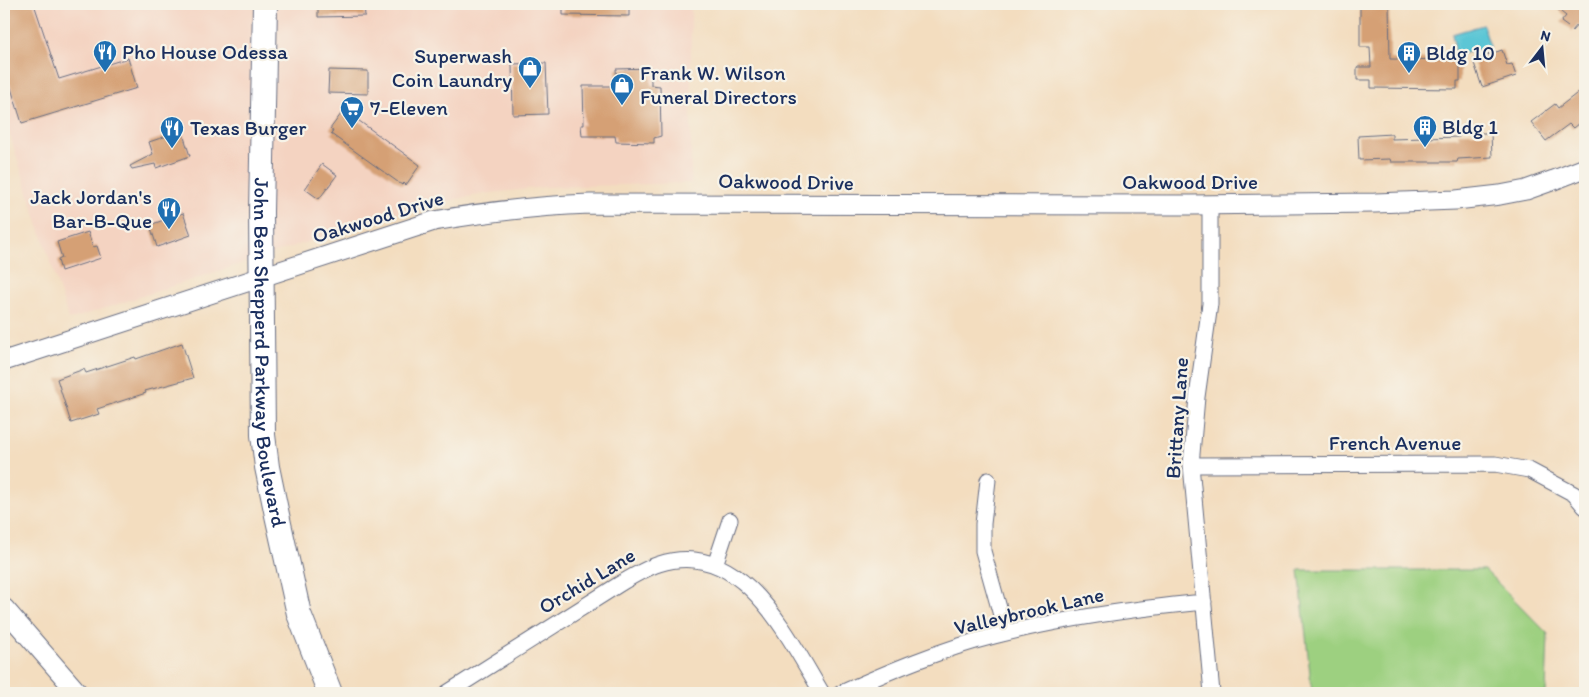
<svg xmlns="http://www.w3.org/2000/svg" width="1589" height="697" font-family="Itim,sans-serif">
<rect width="100%" height="100%" fill="#f7f3e8"/>
<filter id="ink" filterUnits="userSpaceOnUse"><feTurbulence type="fractalNoise" baseFrequency=".02" numOctaves="2"/><feDisplacementMap in="SourceGraphic" scale="10" xChannelSelector="R" yChannelSelector="G"/><feConvolveMatrix kernelMatrix="1 2 1 2 8 2 1 2 1" color-interpolation-filters="sRGB"/></filter>
<filter id="wash" filterUnits="userSpaceOnUse"><feTurbulence type="fractalNoise" baseFrequency=".0096" numOctaves="4" result="noise"/><feDisplacementMap in="SourceGraphic" scale="20" xChannelSelector="R" yChannelSelector="G"/><feGaussianBlur stdDeviation="1.12" result="paint"/><feColorMatrix in="noise" values="0 0 0 0 0 0 0 0 0 0 0 0 0 0 0 0 0 1.4 0 .05"/><feComposite in="paint" operator="in"/></filter>
<g filter="url(#wash)">
<rect width="100%" height="100%" fill="#f3ddbf"/>
<path fill="#f4d3c1" d="M4,4h687v179l-146,4 -63,7 -77,16 -336,110 -65,-203z"/>
<path fill="#9dd080" stroke="#5c806f" d="M1299,570h186l63,64 -2,59h-234z"/>
<path fill="#5bc6d5" stroke="#3b7a9a" d="M1483,25l7,22 -34,8 -4,-21z"/>
<g id="blocks">
<path fill="#d5a074" d="M4,4h30l25,75 69,-21 9,30 -115,35 -18,-57z
M318,4h46l1,12 -47,1z
M563,4h66v12l-66,-1z
M1360,4h29l1,55 68,1v5l2,-1v17h-3v8l-86,-1v-8h-14v-13h14l-1,-20h-10z
M1551,4h34v26l-7,-6 -6,7 -4,-4 -7,-5 5,-6z
M1502,50l5,15 5,-1 4,12 -34,11 -9,-27z
M546,63l2,51 -35,1 -1,-51z
M651,68v17l9,1 1,50 -7,2v5l-38,-1 -1,-6h-33l-1,-11h3l-1,-39h34l-1,-17z
M329,70l39,1v23l-40,-1z
M1585,87v31l-12,10 -4,-4 -23,17 -15,-19 24,-18 3,4z
M344,110l76,55 -14,20 -2,-2 -2,2 -71,-51 2,-3 -3,-2z
M182,131l8,25 -34,12 -1,-4 -23,5 -2,-3 23,-12 -4,-12z
M1458,133h33l1,24 -34,2 -1,3h-66l-1,-3 -31,1 -1,-24 34,-2v5l67,-2z
M322,164l15,11 -18,24 -14,-10z
M183,213l8,22 -34,12 -7,-22z
M88,232l5,15 4,-1 4,12 -40,13 -3,-11 4,-2 -5,-16z
M182,343l11,35 -48,13 1,2 -49,16 2,5 -28,9 -14,-44 27,-10 2,4 49,-16 1,2z"/>
</g>
</g>
<g filter="url(#ink)">
<use href="#blocks" fill-opacity="0" stroke="#676c80" stroke-width="1"/>
<g fill="none" stroke-linecap="round" stroke-linejoin="round">
<g stroke="#676c80" stroke-width="17">
<path id="minor" d="M1210,205v99l-13,93 -6,68 21,228
M1191,465l304,-1 34,6 45,24 11,13
M988,480l-5,44v27l23,82
M715,565l15,-45
M447,693l171,-108c13,-8 26,-16 41,-21 83,-27 129,73 163,129
M841,693c49,-22 101,-44 153,-57 69,-18 139,-27 210,-34"/>
</g>
<g stroke="#676c80" stroke-width="21">
<path id="tertiary" d="M4,361l430,-140c52,-9 103,-15 156,-17l601,1 184,-2 81,-3 44,-5 26,-5 28,-10 31,-12
M4,608l74,85"/>
</g>
<g stroke="#676c80" stroke-width="26">
<g id="primary">
<path id="s1" d="M265,4l-4,208 2,223 4,32 10,48 22,99 31,79"/>
</g>
</g>
<use href="#minor" stroke="#fff" stroke-width="15"/>
<use href="#tertiary" stroke="#fff" stroke-width="19"/>
<use href="#primary" stroke="#fff" stroke-width="24"/>
</g>
</g>
<defs>
<g id="restaurant-pin" transform="scale(1.25)"><path d="M0 17L-7.5 6A9.5 9.5 0 1 1 7.5 6Z" fill="#1f6fb2" stroke="#f7f3e8"/><path d="M-5-6h1v4h1v-4h1v4h1v-4h1v5L-1.5 .5V6h-2V.5L-5-1ZM5-6V6H3V1.5H1.5Q1.5-4 5-6Z" fill="#fff"/></g>
<g id="building-pin" transform="scale(1.25)"><path d="M0 17L-7.5 6A9.5 9.5 0 1 1 7.5 6Z" fill="#1f6fb2" stroke="#f7f3e8"/><path d="M-4-6H4V6H1V3H-1V6H-4ZM-2.5-4.3h1.7v1.8h-1.7ZM.8-4.3h1.7v1.8H.8ZM-2.5-1h1.7V.8h-1.7ZM.8-1h1.7V.8H.8Z" fill="#fff"/></g>
<g id="shop-pin" transform="scale(1.25)"><path d="M0 17L-7.5 6A9.5 9.5 0 1 1 7.5 6Z" fill="#1f6fb2" stroke="#f7f3e8"/><path d="M-5-2.5h2.3a2.7 3.5 0 0 1 5.4 0H5L5.5 6h-11ZM-1.5-2.5h3a1.5 2.3 0 0 0-3 0Z" fill="#fff"/></g>
<g id="supermarket-pin" transform="scale(1.25)"><path d="M0 17L-7.5 6A9.5 9.5 0 1 1 7.5 6Z" fill="#1f6fb2" stroke="#f7f3e8"/><path d="M-6-5.5h2.5l.6 2H6L4.5 2H-2.5L-4.4-4H-6ZM-1.5 3.2a1.3 1.3 0 1 0 .1 0ZM3 3.2a1.3 1.3 0 1 0 .1 0Z" fill="#fff"/></g>
</defs>
<g fill-rule="evenodd">
<use href="#restaurant-pin" x="105" y="52"/>
<use href="#building-pin" x="1409" y="53"/>
<use href="#shop-pin" x="530" y="68"/>
<use href="#shop-pin" x="622" y="85"/>
<use href="#supermarket-pin" x="352" y="108"/>
<use href="#building-pin" x="1425" y="127"/>
<use href="#restaurant-pin" x="172" y="128"/>
<use href="#restaurant-pin" x="169" y="209"/>
</g>
<g text-anchor="middle" stroke-width="4.5" stroke-linejoin="round" paint-order="stroke">
<g font-size="21" fill="#1b2f5e" stroke="#f7f3e8" text-anchor="start">
<text x="122" y="59">Pho House Odessa</text>
<text x="1426" y="60">Bldg 10</text>
<text x="512" y="63" text-anchor="end">Superwash<tspan x="512" dy="24">Coin Laundry</tspan></text>
<text x="640" y="80">Frank W. Wilson<tspan x="640" dy="24">Funeral Directors</tspan></text>
<text x="370" y="115">7-Eleven</text>
<text x="1442" y="134">Bldg 1</text>
<text x="190" y="135">Texas Burger</text>
<text x="152" y="204" text-anchor="end">Jack Jordan's<tspan x="152" dy="24">Bar-B-Que</tspan></text>
</g>
<g font-size="21" fill="#1b2f5e" stroke="#f7f3e8">
<text transform="translate(786 182) rotate(1)" y="7">Oakwood Drive</text>
<text x="1190" y="189">Oakwood Drive</text>
<text transform="translate(378 217) rotate(-17)" y="7">Oakwood Drive</text>
<text dy="7" stroke="none"><textPath href="#s1" startOffset="349">John Ben Shepperd Parkway Boulevard</textPath></text>
<text transform="translate(1177 418) rotate(-86)" y="7">Brittany Lane</text>
<text x="1395" y="450">French Avenue</text>
<text transform="translate(587 581) rotate(-31)" y="7">Orchid Lane</text>
<text transform="translate(1029 611) rotate(-13)" y="7">Valleybrook Lane</text>
</g>
</g>
<rect width="1589" height="697" fill="none" stroke="#f7f3e8" stroke-width="20"/>
<g transform="translate(1542 48) rotate(16)" stroke="#f7f3e8" stroke-width="4" paint-order="stroke">
<path d="M0-4L9 19L0 12L-9 19Z" fill="#1b2f5e"/>
<text y="-8" font-size="14" font-weight="bold" text-anchor="middle" fill="#1b2f5e">N</text>
</g>
</svg>
